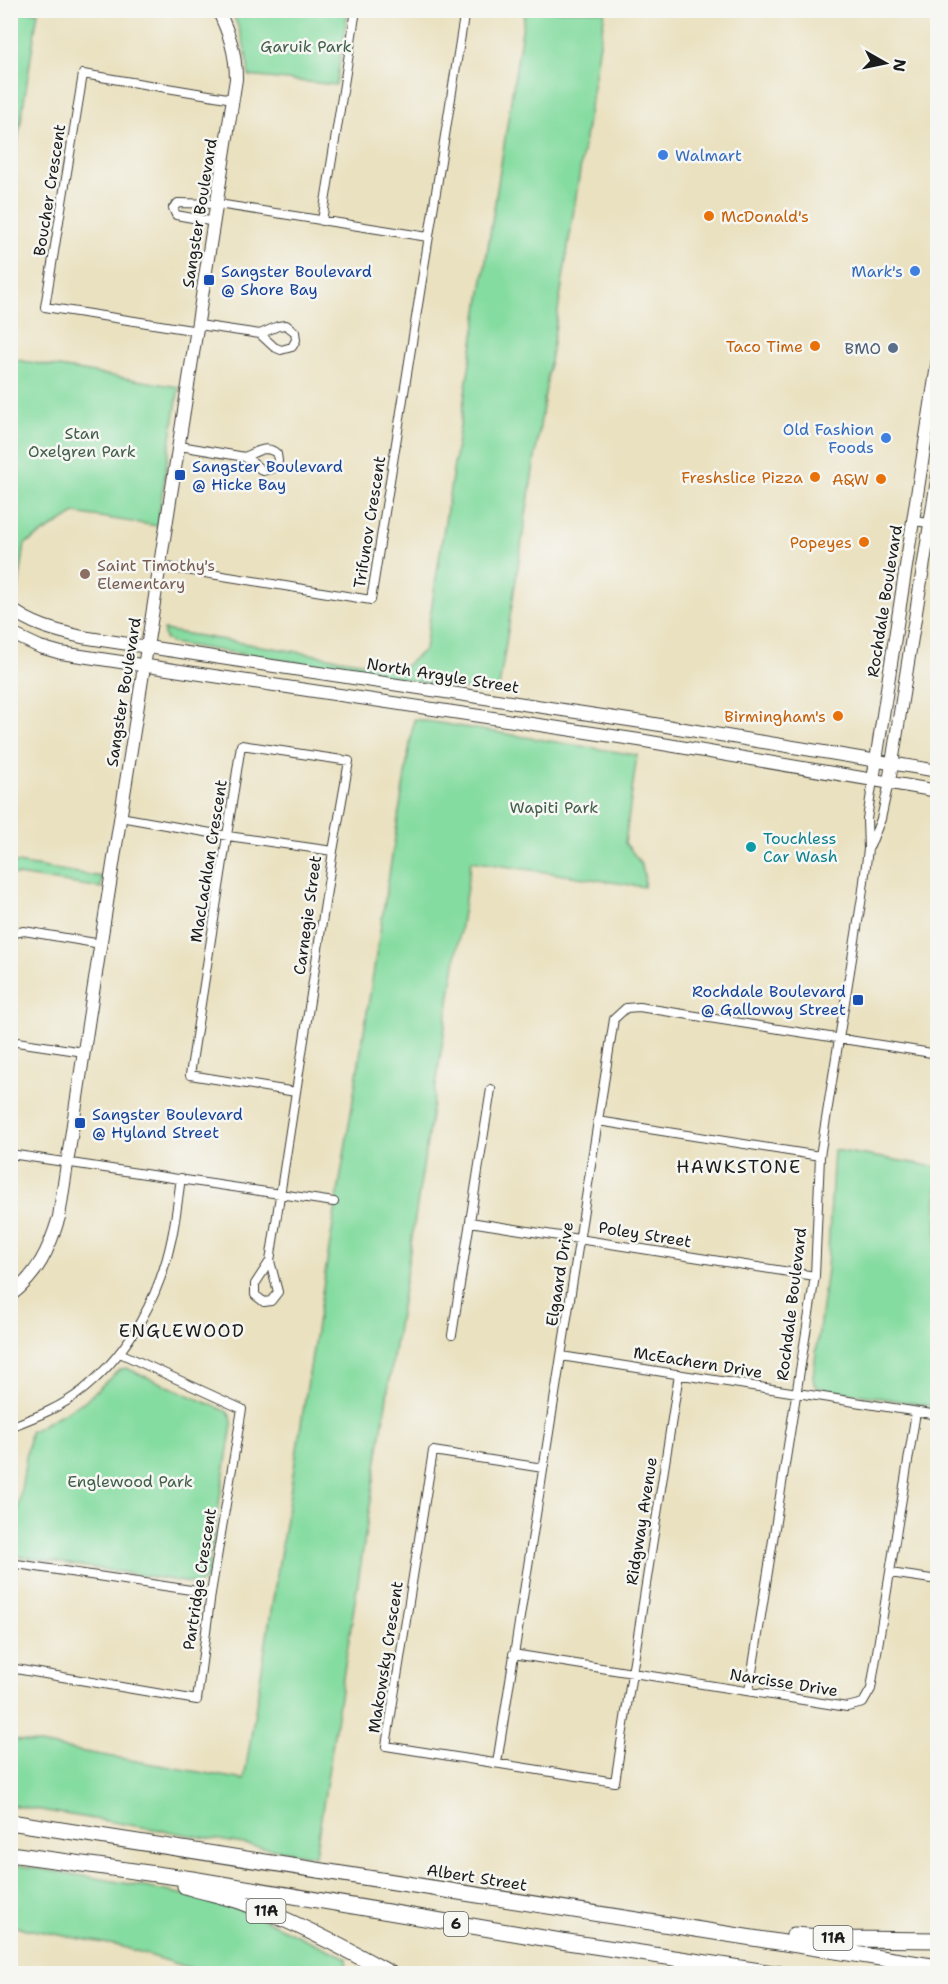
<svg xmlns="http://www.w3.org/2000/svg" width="948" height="1984" font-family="'Shantell Sans',sans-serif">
<rect width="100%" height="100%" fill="#f6f6f2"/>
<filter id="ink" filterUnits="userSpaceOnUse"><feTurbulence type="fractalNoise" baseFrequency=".0167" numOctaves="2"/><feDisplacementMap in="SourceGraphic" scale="12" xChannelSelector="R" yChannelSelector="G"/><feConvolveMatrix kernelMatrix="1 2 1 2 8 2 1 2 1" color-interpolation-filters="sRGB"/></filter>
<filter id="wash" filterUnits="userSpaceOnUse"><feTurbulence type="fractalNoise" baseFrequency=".008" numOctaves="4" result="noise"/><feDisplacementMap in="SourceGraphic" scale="24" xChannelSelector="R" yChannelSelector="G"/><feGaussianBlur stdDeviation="1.35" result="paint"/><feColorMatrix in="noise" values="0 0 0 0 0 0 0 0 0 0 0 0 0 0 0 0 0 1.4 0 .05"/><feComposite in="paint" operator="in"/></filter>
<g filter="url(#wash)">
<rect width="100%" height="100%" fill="#eae1c0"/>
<path fill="#85dca0" stroke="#507c5e" stroke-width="1.5" d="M11,10l27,2 -27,172 -1,-173z
M231,11h117l-12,74 -87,-9c-2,-24 -7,-44 -18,-65z
M525,11h80l-107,683 -327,-51 -6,-5 -2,-8 239,39 23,-20z
M11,359l168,28 -22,139 -82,-13 -50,31 -9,60 -6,-4z
M414,719l223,36 -12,88c12,15 22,24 19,44l-173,-26 -156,995 -304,-51 -1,-66 234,41z
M11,862l91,15 -1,11 -90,-14z
M834,1150l103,17v240l-118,-19 -5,-4 -1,-8 14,-107z
M126,1368l102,44 4,7v6l-25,151 -4,6 -6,2 -186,-29 19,-123 55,-31 34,-31z
M10,1864l98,16 104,20 26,8 109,50 -2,15h-139l-86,-27 -109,-20z"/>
</g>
<g filter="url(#ink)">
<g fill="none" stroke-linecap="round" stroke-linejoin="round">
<g stroke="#3b3a35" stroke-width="10">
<path id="street" d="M322,221l34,-211
M215,222l-39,-7 -3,-7 5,-5 40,1 210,33
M199,325l61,9 18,-8 8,-1 9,7 1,8 -4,7 -11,3 -7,-3 -14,-13
M198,331l-153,-24 38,-233 150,25
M180,446l65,11 18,14 12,-3 3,-7 -1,-7c-10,-10 -21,-2 -32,3
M913,521l25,3
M161,566l210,34 94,-590
M120,817l108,19 105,15 -63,410 -15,23v11l9,7 7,-1 7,-9 -8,-31
M870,846l11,-27 8,-37
M10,934l14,-3 77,13
M10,1041l74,11
M296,1092l-106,-17 51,-330 108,16 -16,90
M598,1121l222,35
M10,1154l324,48
M470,1222l345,54
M452,1335l39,-246
M561,1356l377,59
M10,1427c26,-10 52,-20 74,-38 46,-38 76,-93 88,-152 4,-19 6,-39 9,-59
M543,1468l-110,-17 -47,295 229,36 64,-408
M10,1563l201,30
M890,1573l48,7
M513,1654l334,53 16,-4 8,-14 45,-277
M10,1668l187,32 14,-107 31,-184 -122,-56
M749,1691l66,-415 5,-120 42,-259 6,-48 -1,-30 6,-39
M497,1763l117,-744 12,-11 13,-1 299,47"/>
</g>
<g stroke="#3b3a35" stroke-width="14">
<path id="secondary" d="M10,608c21,17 47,23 72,29l560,85 296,49
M10,633l30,14 21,6 578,87 299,51
M873,780l65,-421
M889,782l49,-308
M10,1296c28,-22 39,-46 49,-79 56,-380 120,-759 177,-1138 0,-26 -7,-46 -18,-69"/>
</g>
<g stroke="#3b3a35" stroke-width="17">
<path id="highway" d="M10,1822l928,145
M10,1854l182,25 369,62 219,33
M185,1886c19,6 39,10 57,16 52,19 101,45 149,72
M794,1935l51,4 93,1"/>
</g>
<use href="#street" stroke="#fff" stroke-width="8"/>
<use href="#secondary" stroke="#fff" stroke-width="12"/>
<use href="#highway" stroke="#fff" stroke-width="15"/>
</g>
</g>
<g fill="#3f7fe0" stroke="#f6f6f2" stroke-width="2">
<circle cx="663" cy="155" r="6"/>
<circle cx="915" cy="271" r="6"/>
<circle cx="886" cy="438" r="6"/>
</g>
<g fill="#e8710a" stroke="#f6f6f2" stroke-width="2">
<circle cx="709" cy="216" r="6"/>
<circle cx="815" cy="346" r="6"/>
<circle cx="815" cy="477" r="6"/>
<circle cx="881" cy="479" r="6"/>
<circle cx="864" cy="542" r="6"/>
<circle cx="838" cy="716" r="6"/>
</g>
<g fill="#1a4fb4" stroke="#f6f6f2" stroke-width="2">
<rect x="203" y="274" width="12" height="12" rx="3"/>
<rect x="174" y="469" width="12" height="12" rx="3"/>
<rect x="852" y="994" width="12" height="12" rx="3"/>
<rect x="74" y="1117" width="12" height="12" rx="3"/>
</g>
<circle fill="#5c6f8a" stroke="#f6f6f2" stroke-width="2" cx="893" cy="348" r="6"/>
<circle fill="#8d6e63" stroke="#f6f6f2" stroke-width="2" cx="85" cy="574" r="6"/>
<circle fill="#0f9aa8" stroke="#f6f6f2" stroke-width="2" cx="751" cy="847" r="6"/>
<g text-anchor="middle" stroke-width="5" stroke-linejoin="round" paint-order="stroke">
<g fill="#f6f6f2" stroke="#5d5d5c" stroke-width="1.5">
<rect x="246.5" y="1899" width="39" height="24" rx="4.5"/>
<rect x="444" y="1912" width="24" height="24" rx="4.5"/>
<rect x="813.5" y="1926" width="39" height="24" rx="4.5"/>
</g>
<g font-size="15" font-weight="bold" fill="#1c1c1c">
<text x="266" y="1916">11A</text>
<text x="456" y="1929">6</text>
<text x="833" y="1943">11A</text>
</g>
<g font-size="16" fill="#415f4a" stroke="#f6f6f2">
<text x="306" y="52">Garuik Park</text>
<text x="82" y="439">Stan<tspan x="82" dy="18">Oxelgren Park</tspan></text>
<text x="554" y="813">Wapiti Park</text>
<text x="130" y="1487">Englewood Park</text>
</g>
<g font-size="16" fill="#366cbe" stroke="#f6f6f2" text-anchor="end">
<text x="675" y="161" text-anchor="start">Walmart</text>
<text x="903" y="277">Mark's</text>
<text x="874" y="435">Old Fashion<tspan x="874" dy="18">Foods</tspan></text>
</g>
<g font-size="16" fill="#1c1c1c" stroke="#f6f6f2">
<text transform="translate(49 190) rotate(-81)" y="6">Boucher Crescent</text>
<text transform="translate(199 213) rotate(-81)" y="6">Sangster Boulevard</text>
<text transform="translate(369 522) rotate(-81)" y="6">Trifunov Crescent</text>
<text transform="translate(884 601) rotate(-81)" y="6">Rochdale Boulevard</text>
<text transform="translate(443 675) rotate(9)" y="6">North Argyle Street</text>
<text transform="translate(123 692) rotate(-81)" y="6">Sangster Boulevard</text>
<text transform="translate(208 861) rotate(-81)" y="6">MacLachlan Crescent</text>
<text transform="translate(307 915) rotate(-82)" y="6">Carnegie Street</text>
<text transform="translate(645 1234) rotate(9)" y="6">Poley Street</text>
<text transform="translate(559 1274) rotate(-81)" y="6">Elgaard Drive</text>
<text transform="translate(791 1304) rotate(-83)" y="6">Rochdale Boulevard</text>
<text transform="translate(698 1362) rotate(9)" y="6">McEachern Drive</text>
<text transform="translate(641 1521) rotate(-81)" y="6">Ridgway Avenue</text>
<text transform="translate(199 1579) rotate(-81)" y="6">Partridge Crescent</text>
<text transform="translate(385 1657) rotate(-81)" y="6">Makowsky Crescent</text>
<text transform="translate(784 1682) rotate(9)" y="6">Narcisse Drive</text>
<text transform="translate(477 1877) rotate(9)" y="6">Albert Street</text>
</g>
<g font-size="16" fill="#c56008" stroke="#f6f6f2" text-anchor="end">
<text x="721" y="222" text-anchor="start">McDonald's</text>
<text x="803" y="352">Taco Time</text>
<text x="803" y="483">Freshslice Pizza</text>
<text x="869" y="485">A&amp;W</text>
<text x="852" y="548">Popeyes</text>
<text x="826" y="722">Birmingham's</text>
</g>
<g font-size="16" fill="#164399" stroke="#f6f6f2" text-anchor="start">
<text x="221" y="277">Sangster Boulevard<tspan x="221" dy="18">@ Shore Bay</tspan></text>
<text x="192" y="472">Sangster Boulevard<tspan x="192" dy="18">@ Hicke Bay</tspan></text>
<text x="846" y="997" text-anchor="end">Rochdale Boulevard<tspan x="846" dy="18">@ Galloway Street</tspan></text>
<text x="92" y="1120">Sangster Boulevard<tspan x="92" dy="18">@ Hyland Street</tspan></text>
</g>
<g font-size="16" fill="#4e5e75" stroke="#f6f6f2" text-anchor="end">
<text x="881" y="354">BMO</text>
</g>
<g font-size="16" fill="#785e54" stroke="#f6f6f2" text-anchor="start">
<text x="97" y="571">Saint Timothy's<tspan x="97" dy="18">Elementary</tspan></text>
</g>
<g font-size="16" fill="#0d838f" stroke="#f6f6f2" text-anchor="start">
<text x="763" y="844">Touchless<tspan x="763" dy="18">Car Wash</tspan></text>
</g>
<g font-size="18" letter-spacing="1.5" fill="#1c1c1c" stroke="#f6f6f2">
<text x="739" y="1173">HAWKSTONE</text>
<text x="182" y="1337">ENGLEWOOD</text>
</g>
</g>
<rect width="948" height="1984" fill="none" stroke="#f6f6f2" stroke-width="36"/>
<g transform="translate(885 63) rotate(99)" stroke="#f6f6f2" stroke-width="4.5" paint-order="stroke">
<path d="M0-4.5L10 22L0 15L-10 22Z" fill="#1c1c1c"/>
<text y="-9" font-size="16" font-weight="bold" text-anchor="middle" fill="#1c1c1c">N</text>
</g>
</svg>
